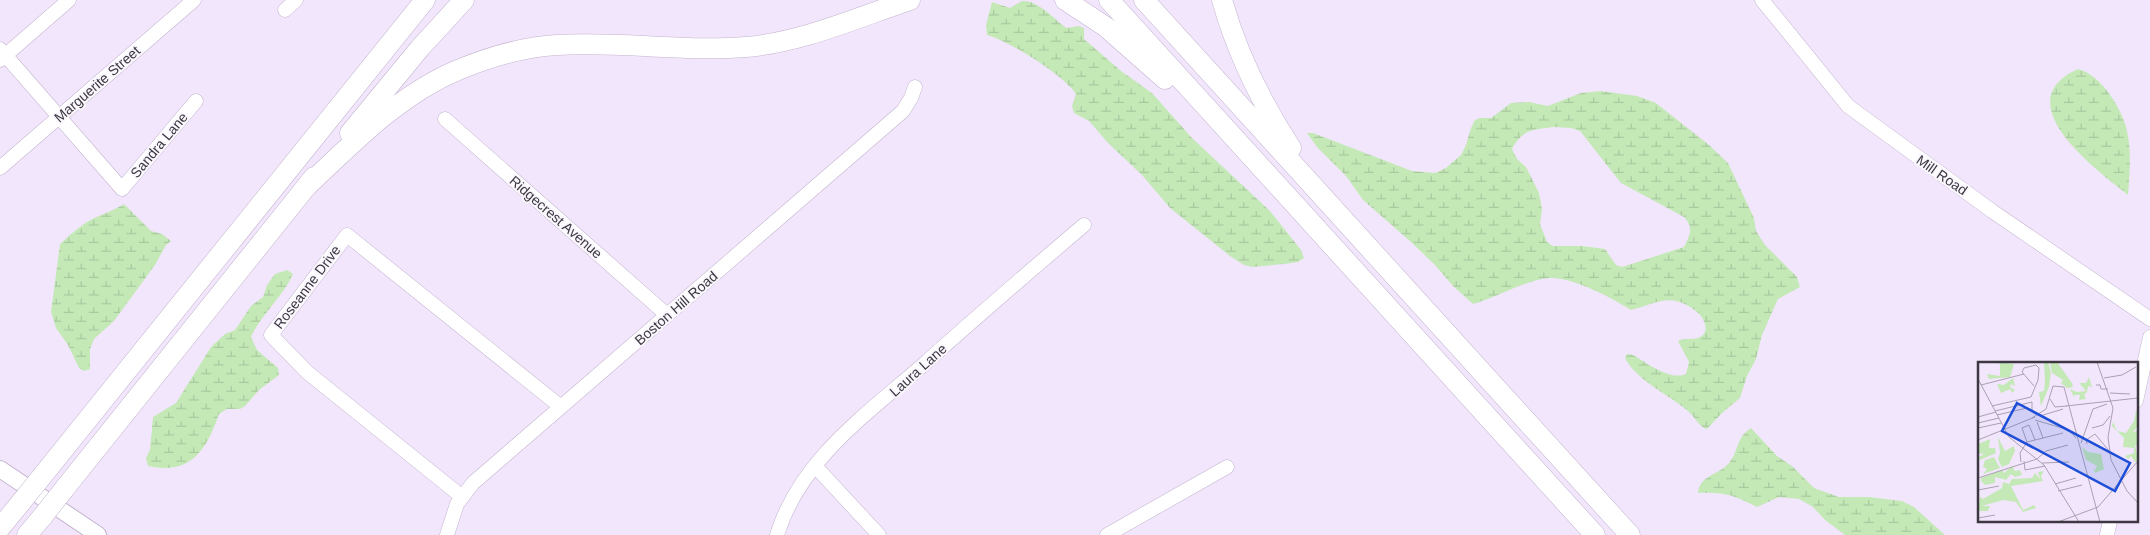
<svg xmlns="http://www.w3.org/2000/svg" width="2150" height="535" font-family="Arial,sans-serif">
<defs>
<pattern id="wetland-marsh" width="20" height="14" patternUnits="userSpaceOnUse" patternTransform="scale(1.25)"><rect width="20" height="14" fill="#c4e9b7"/><path d="M1 5h8M5 5V1M11 12h8M15 12V8" fill="none" stroke="#a9c89f"/></pattern>
</defs>
<rect width="100%" height="100%" fill="#f2e6fc"/>
<path fill="url(#wetland-marsh)" fill-rule="evenodd" d="M1022,1c17,-1 32,19 45,27l11,-2 6,2v11l37,32 31,22 40,45 78,73 31,39 3,8 -6,4 -14,2 -31,3 -9,-2 -14,-9 -60,-48 -28,-33 -34,-32 -19,-22 -15,-8 -2,-7 4,-12c-14,-20 -65,-52 -89,-59l-1,-10 6,-23 18,6z
M2078,69c14,4 21,12 30,23 26,35 23,62 20,103 -33,-26 -123,-93 -50,-126z
M1601,91l36,5 19,7 53,42 19,18 26,55 2,13 9,14 32,32 3,10 -22,12 -16,36 -6,24 -9,17 -7,22 -18,15 -15,16c-8,-2 -12,-12 -19,-18 -20,-17 -51,-30 -63,-53l2,-4 6,1c14,8 37,26 53,19l3,-12 -11,-21c7,-4 15,0 22,-4 6,-3 6,-8 5,-13 -3,-8 -5,-10 -12,-15 -23,-17 -38,-5 -62,1 -19,-12 -55,-31 -78,-32 -22,-1 -57,20 -80,26l-20,-18 -18,-21 -24,-23 -48,-42 -17,-24 -29,-29 -10,-14h6l99,38 23,2 11,-5 15,-13 5,-10 5,-17 4,-8 5,-2h11l20,-15 18,-1 19,4 33,-13zM1553,127l18,1 9,3 41,52 63,34c10,11 6,17 0,30l-62,20 -6,-2 -11,-16 -23,-3h-29l-6,-4 -7,-18 2,-15 -3,-16 -13,-26 -9,-8 -5,-10c11,-20 20,-19 41,-22z
M124,204l27,27 11,3 9,7 -5,4 -11,20 -41,56 -20,18 -4,10v20l-6,2 -5,-3 -11,-23 -12,-17 -5,-16 9,-68c12,-11 24,-22 39,-28 9,-4 17,-7 25,-12z
M287,270l6,4c-10,23 -31,39 -42,63l6,13 21,18 1,7 -20,15 -14,16 -5,3h-13l-8,5c-13,37 -28,61 -71,52l-2,-8 4,-8 3,-33 23,-14 35,-56 14,-13 10,-4 16,-24 12,-9 4,-12 8,-11z
M1751,428l26,28 15,10 22,22 25,9h30l33,4 12,6 31,28h-100l-20,-15 -12,-13 -14,-8 -20,-2 -22,10c-24,-12 -32,-15 -59,-14 1,-17 20,-18 30,-29 11,-11 7,-26 23,-36z"/>
<g fill="none" stroke-linecap="round" stroke-linejoin="round">
<g stroke="#c2b3ce" stroke-width="15">
<path id="minor" d="M1762,0l86,106 144,105 158,108
M285,10l11,-10
M0,49l122,140 74,-88
M0,60l69,-60
M445,119l222,196
M0,168l194,-168
M2136,401l14,-64
M815,466l64,69
M461,496l-154,-124 -36,-37 76,-100 214,172
M447,535l10,-31 16,-21 430,-372 8,-13 4,-11
M777,535c23,-75 90,-121 146,-170 53,-48 107,-94 161,-140
M1107,535l120,-68
M2107,535l3,-14"/>
</g>
<g stroke="#c2b3ce" stroke-width="18">
<path id="major" d="M0,469l98,66"/>
</g>
<g stroke="#c2b3ce" stroke-width="21">
<path id="highway" d="M1065,0l41,27 59,52
M1109,0l486,535
M1144,0l486,535
M1222,0c15,53 39,102 69,148
M350,133l70,-85 44,-48
M306,187c46,-43 92,-92 152,-117 31,-13 65,-23 99,-25 63,-4 126,7 189,2 57,-5 110,-29 164,-47
M43,475l382,-475
M65,488l249,-311
M0,528l22,-27
M27,535l16,-19"/>
</g>
<use href="#minor" stroke="#fff" stroke-width="14"/>
<use href="#major" stroke="#fff" stroke-width="16"/>
<use href="#highway" stroke="#fff" stroke-width="20"/>
<g stroke="#c2b3ce" stroke-width="21" stroke-linecap="butt">
<path id="highway-bridge" d="M22,501l21,-26
M43,516l22,-28"/>
</g>
<use href="#highway-bridge" stroke="#fff" stroke-width="20"/>
</g>
<g text-anchor="middle" stroke-width="4" stroke-linejoin="round" paint-order="stroke">
<g font-size="14" fill="#3d3742" stroke="#faf7fd">
<text transform="translate(97 84) rotate(-41)" y="5">Marguerite Street</text>
<text transform="translate(159 145) rotate(-50)" y="5">Sandra Lane</text>
<text transform="translate(1942 175) rotate(35)" y="5">Mill Road</text>
<text transform="translate(556 217) rotate(41)" y="5">Ridgecrest Avenue</text>
<text transform="translate(307 287) rotate(-53)" y="5">Roseanne Drive</text>
<text transform="translate(676 308) rotate(-41)" y="5">Boston Hill Road</text>
<text transform="translate(918 370) rotate(-42)" y="5">Laura Lane</text>
</g>
</g>
<g transform="translate(1978 362)">
<rect width="160" height="160" fill="#f2e6fc"/>
<path d="M18,0l18,2 -4,13 -21,2 -2,-5 13,2v-12zM66,0h4l3,10 -2,15 -8,19 -2,-14 5,-1 1,-9zM79,0l15,21 1,4 -6,1 -6,-5 2,-3 -11,-7 -2,-11zM111,15l3,10 -4,-1 -1,6 -3,3 2,4 -7,1 1,-5h-6l1,4 -5,-10 7,3 9,-1 -7,-8h7zM35,16l2,8 -4,-2 -1,3 5,3 -3,3 -2,-4 -9,4 -4,-9 7,1zM158,49h2v15l-6,7 6,-3v16l-3,-1 3,15 -3,2 -4,-6 -3,3 -3,-3 9,-3v-5l-11,-1 1,-9 -12,-12 1,-4 4,9 9,2 8,-12zM20,75l7,14 9,-5 1,5 -6,13 -7,3 -4,-8 2,-6zM12,77l-1,9h6l1,5 -16,7 -2,-3 5,-2 -1,-4v3l-4,-1v-9zM104,85l6,5 13,2 3,15 -9,4 -2,-6 2,3 2,-4 -11,-6zM16,95l6,11 -17,6 4,-5 -4,-2 2,-7zM34,104l3,5 5,-1 2,5 -7,2 -4,-3 -5,6 -11,-3v6l-10,2 -4,-4v-3l21,-8 2,3zM66,109l-3,5 2,5 -32,5 12,24 11,-5 2,3 -13,4 -7,-10 -13,-2 -21,6h8l-2,5h-10l2,-14 3,2 19,-11 1,-6 6,2 3,-5 20,-1 3,-5 5,6 -2,-7z" fill="#c4e9b7"/>
<path fill="none" stroke="#aaa0b2" stroke-width="1" d="M119,0l16,46 -5,29 3,23 16,31 11,12M126,16l18,-3 14,-8M0,17l31,58 35,28 35,57M3,23l43,-11M118,23h4l1,4h7M132,31l20,1M53,35l7,-17 1,-12 -3,-3 -12,3 -2,4 12,14M72,37l5,8 12,-1M14,44l39,-9M88,44l72,-8M17,49l37,-9v9M19,53l30,-7M62,54l23,-7M0,55l18,-5M54,56l14,-9 7,-23 11,1 36,135M57,58l34,10 7,8M59,60l6,16M0,61l21,-5M0,66l23,-5M114,66l11,-3 7,-9M0,78l57,-23M49,80l-5,-14 7,-3 6,15M103,81l12,-34 14,-5M109,82l-1,-4 9,-6 15,18M46,99l1,9 20,-4M43,100l-1,-9 7,-11 36,-9M64,101l27,-1M0,116l59,-19 9,-8 22,-6M77,122l21,-6M0,128l21,-4M80,129l24,-6M0,156l17,-3M80,160l40,-15 40,-46"/>
<path fill="#1d4ed8" fill-opacity="0.15" stroke="#1d4ed8" stroke-width="2.5" d="M39,41l113,60 -15,28 -113,-60z"/>
<rect width="160" height="160" fill="none" stroke="#3d3742" stroke-width="2.5"/>
</g>
</svg>
